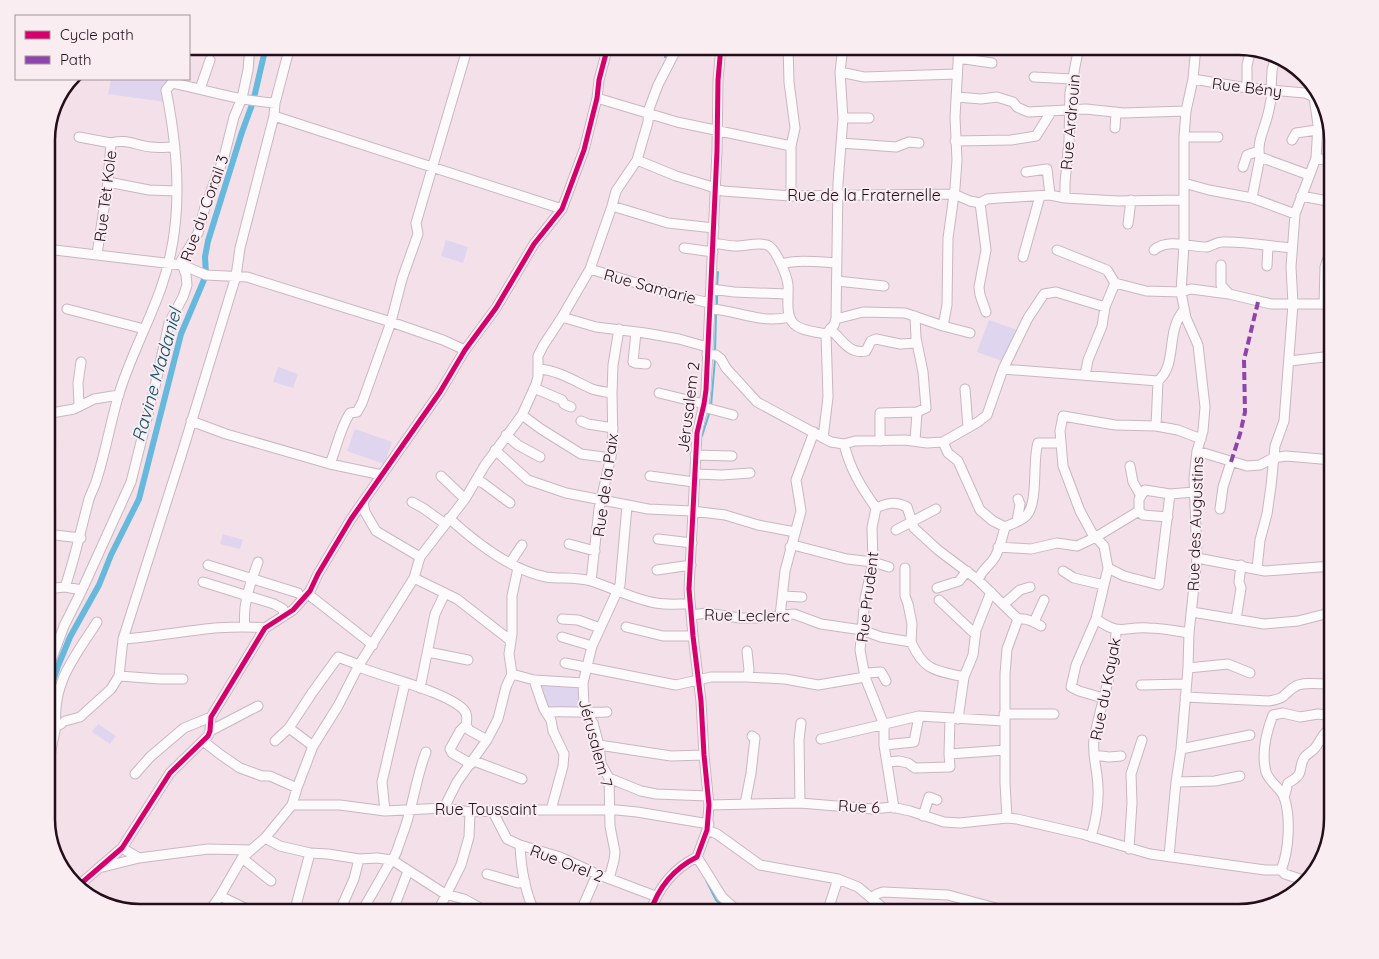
<svg xmlns="http://www.w3.org/2000/svg" width="1379" height="959" font-family="Quicksand,sans-serif">
<rect width="100%" height="100%" fill="#f3e0e9"/>
<path fill="#e0d5ef" d="M111,79h58l-4,23 -57,-8z
M446,240l22,7 -5,16 -22,-7z
M989,320l28,10 -12,32 -28,-10z
M278,367l20,7 -5,14 -20,-6z
M355,429l37,13 -8,22 -37,-13z
M223,534l20,6 -3,9 -20,-5z
M580,684l1,25 -43,2 -1,-25z
M98,724l18,12 -6,8 -18,-12z"/>
<g fill="none" stroke-linecap="round" stroke-linejoin="round">
<path stroke="#66b8dc" stroke-width="2" d="M665,57l6,-11
M717,287l1,-15
M717,307v-13
M715,352l1,-38
M711,406l4,-47
M702,436l8,-25
M706,880l10,20 13,13"/>
<path stroke="#66b8dc" stroke-width="6" d="M46,702l12,-36 12,-29 29,-52 12,-30 28,-56 42,-165 25,-59 -1,-18 3,-16 34,-109 11,-30 13,-56"/>
<g stroke="#c9b7c0" stroke-width="11">
<path id="minor" d="M788,46l1,36 6,46 -4,18v50
M1156,46l40,4
M1010,50v-4
M958,58l34,5
M840,72l24,5 93,-3
M1034,77l38,2
M1193,79l54,9 58,5 9,4 3,7 7,4
M1247,88v-23l4,-15
M200,89l10,-29
M1271,90l1,-20 3,-10
M957,97l24,2 16,-2 16,5 4,5 11,5 58,-3 37,4 63,-2
M597,98l80,24 114,24
M274,116l288,93
M843,118h26
M1115,128l1,-16
M79,137l32,6
M1184,137h34
M1292,140l4,-7 21,-3
M955,141l56,-1 25,-4 15,-24
M841,143l55,4 13,-5 10,1
M1260,157l49,18
M1316,158l17,4
M637,160l39,16 30,9 17,6 68,5 163,-2 16,7 10,2 7,-4 12,-1 51,-3 15,3 53,3 65,-1
M1243,167l4,-12 12,-4
M1026,172l21,-3 3,26
M108,182l41,8 28,1
M1184,183l25,7 43,8 43,16
M1301,196l32,6
M1065,198v-15l4,-42 1,-48 9,-47
M1252,198l8,-41c-4,-14 5,-29 8,-43 2,-8 3,-16 5,-24
M980,203l6,47 -7,37 1,8 6,17
M612,206l56,17 46,5
M1128,224l3,-24
M713,243c8,1 16,3 23,3 10,0 22,-4 31,-1 9,3 20,31 21,40 1,12 -3,28 5,38 7,8 24,9 33,11
M684,248l29,4
M46,249l136,16 24,10 41,2 144,45 52,18 22,10
M1057,250l50,20 8,13 31,8 35,1 10,-3 38,5 42,10h53l9,5
M1154,250c14,-12 36,-3 53,-3 5,-1 10,-5 15,-5 23,-1 47,4 70,6
M97,254l11,-72 3,-39c13,-5 27,3 40,4 8,1 16,0 24,0
M1023,257l17,-61
M781,264c18,-5 38,-2 56,-1
M1221,265v20l8,9
M1267,266l1,-20
M590,269l89,27 31,7
M837,281l47,5
M711,289l23,3 53,2
M1324,304l1,-37 8,-23
M67,309l77,20
M711,309c29,2 49,15 79,8
M915,316l1,22 7,34 3,36 -9,4 -2,29
M562,317l34,10 49,6 34,6 28,8
M836,319l2,-136 5,-65 -3,-46 3,-26
M943,326l27,7
M830,329c12,10 19,26 36,22l5,-10 5,-2 24,5 17,-1
M636,332l-3,30 2,1 11,1
M826,334l8,-9 2,-6 27,-7 42,1 38,13 4,-21 1,-67 7,-50 2,-28 -2,-43 4,-71
M707,354l9,1 5,4 5,9 31,34 74,40 13,2 11,-3 50,-1 22,3 16,-1 35,-20 9,-7 16,-46 25,-51 16,-24 12,-2 49,15
M1289,361l44,-5
M538,369c20,1 36,12 54,20 6,2 13,3 20,4
M1003,369l155,12
M1085,375l3,-15 14,-34 3,-19 10,-24
M534,388l28,12 2,4 7,3
M965,389l3,39
M659,393l45,11
M79,406l-1,-23 3,-21
M703,407l30,8
M46,414l28,-5 20,-10 25,-4
M522,415l19,14 40,25 30,4
M191,421l35,13 104,30 52,11
M581,421l7,3 25,4
M1156,426l2,-45c20,-17 7,-49 26,-71
M506,435l12,10 22,12
M823,438l5,-41 -2,-63
M880,441v-28l37,-1
M943,442l5,11 10,8 22,49 13,11 12,6c-3,11 -5,21 -10,30 -6,10 -12,11 -17,23
M844,444c6,25 17,43 32,64l-4,20 1,34 -8,37 -5,51 5,27 19,48v20l10,63
M495,450l33,30 38,13 82,16 44,2 33,4 33,10 37,7
M1197,451l50,15 13,-1 13,-7 13,-2 47,4
M695,455l37,1
M330,464c7,-17 10,-36 20,-51l7,-1 5,-9 29,-81 11,-43 16,-45 -2,-11 52,-177
M1130,466l3,16 8,14
M695,474l27,1 28,-2
M441,476l24,23
M650,476l44,6
M476,480l7,3 27,20
M363,502l2,10 11,19 44,26
M412,502l11,6 21,15
M876,508c11,-5 19,-7 31,-1l7,21 24,22 40,30 40,39 -11,30 -2,25v109l2,35
M1220,509l3,-22 8,-25
M1139,511l4,4 25,2
M449,518c26,24 62,52 97,59 15,2 30,0 45,4 22,7 42,18 65,22 10,2 23,1 34,1
M1017,521l3,-17 -2,-5
M1005,527c6,-3 16,-6 21,-11 13,-13 6,-56 12,-73h23
M896,530l40,-21
M46,534l35,4
M658,539l34,4
M569,544l26,7
M790,547l3,-2 54,14 26,3 16,5
M998,547l33,2 26,-6 20,3 19,-9 43,-26v-12l6,-9 25,4 24,-2
M1197,558l68,13 68,-5
M510,563l12,-18
M208,565l90,28
M905,568v28l3,8 4,20 -1,18
M1108,568l16,8 35,9 11,-91
M1257,569l3,-29 7,-26 4,-28 4,-40 9,-25 9,-117 -2,-37 4,-53 21,-56 2,-33 -4,-28 1,-9
M657,570l34,-5
M1063,571l11,7 30,7
M414,578l43,21 54,42
M591,581l8,-72 14,-62 -1,-54 1,-28 6,-36
M203,582l71,22 9,5 1,7
M65,587c10,-29 16,-58 24,-88 2,-6 5,-11 7,-17 9,-28 14,-57 22,-85 11,-38 30,-72 43,-109 23,-64 18,-133 5,-198l6,-7c35,7 68,18 103,20
M937,588l22,-7 8,-10
M46,589l19,-2 17,3
M308,594l65,51
M783,596l19,1
M939,600l36,34
M1004,604l16,-14 10,-3
M1192,612l72,12 34,-3 35,-9
M691,615l16,-2 33,5h20l34,-4 27,10 41,6 19,7 30,5c14,30 24,28 53,35
M780,616l5,-45 16,-60 -5,-31 18,-48
M562,619l16,1 22,8
M1018,619c9,-1 16,3 23,7
M1096,619c25,18 27,7 53,9 13,0 27,3 40,5
M1236,619l5,-31 -2,-6 2,-17
M1034,622l10,-22
M245,626c-3,-22 6,-44 13,-64
M626,627l37,9h30
M562,637l30,9
M123,639c47,-3 94,-16 142,-11
M747,651l2,19 -2,7
M428,652l40,8
M565,663l111,22 35,-8h36l38,2 33,6 47,-8 3,-4 13,-1 5,9
M359,667c24,10 89,25 105,43 4,4 3,10 2,15l-6,6 -10,18 2,4 19,11
M1188,668l40,-4 22,9
M46,674l18,-48 18,-36 49,-108 24,-96 14,-63 14,-26 4,-12 -1,-10 -5,-14 17,-28 7,-26 19,-50 10,-40 8,-19 6,-28 2,-24
M512,674l22,6 49,3
M119,676l41,3h23
M534,680l6,18 4,11 7,11 2,11 11,23 -1,12 -12,44
M1141,685l45,-1
M420,688l15,-74 10,-21
M1185,697l84,4c19,-3 13,-7 27,-15 10,-5 26,-1 37,-2
M1103,698l-24,-7 -8,-4 5,-22 20,-46 12,-51 -4,-22 -12,-13 -12,-22 -17,-45 -3,-35 3,-15 52,9 41,1 22,4 23,9
M547,712c21,-1 40,1 60,0
M1004,714h50
M950,718l-1,36 56,-4
M958,719l6,-42 9,-22 3,-25 15,-38
M65,721l15,-4 31,-28 8,-13 4,-37 59,-186 54,-177 4,-28 34,-132 1,-13 15,-57
M466,725l3,5 18,10
M56,726c-4,-44 19,-69 41,-104
M210,731l48,-25
M821,739l98,-23 85,5
M203,741l18,14 19,13 22,8h8l27,12
M275,741l14,-13
M599,745l72,11 33,-1
M884,745l30,-3 5,-26
M313,746l-24,-18 23,-35 26,-36 21,8
M1181,749l69,-14
M1094,755l15,2 12,-1
M474,761l48,18
M888,762l11,-1 9,2 7,5 35,-1 -1,-13
M135,774l15,-17 34,-29 27,-11
M609,778l32,13 15,3 52,2
M1176,782l39,-1 25,-5
M46,792l5,-42 5,-24 5,-2
M1284,798l4,-15c18,-10 9,-12 16,-25 2,-4 8,-6 11,-10 6,-8 9,-17 18,-21
M800,803l-1,-63 2,-17
M745,804l6,-31 4,-35 -3,-2
M292,805h48l45,6 59,-3 26,4 56,-2h91l20,2 72,12
M709,805l91,-2 73,6 19,-2 18,4 34,11 16,1 47,-5 10,1 65,15 68,20 115,16h16l4,4 21,7
M444,808l13,-26 30,-42 11,-21 8,-32 6,-13 -3,-20 3,-20v-38l6,-28
M385,811l-3,-29 23,-99
M493,812l14,27 13,6 40,12 37,17 58,22
M923,816l6,-19 8,3
M707,830l10,4 43,31 78,14 20,8 31,26
M1091,837c5,-17 8,-31 7,-49 0,-16 -6,-32 -4,-49 6,-33 22,-76 22,-109
M265,838l15,8 30,7 18,1 31,5 18,-1 15,2 53,34 19,5 25,14
M520,845c1,23 5,47 15,68
M122,848l17,10 69,-9 43,1
M1129,849l3,-46 -1,-29 11,-34
M1169,856l7,-74 5,-33 7,-81 1,-35 8,-75 -3,-80 3,-27 6,-20 2,-24 -7,-62 -12,-27 -5,-26 3,-48v-107l2,-26 7,-32 3,-33
M697,857l25,40 18,16
M242,858l29,23
M103,867l36,-9
M1281,870c8,-19 10,-53 3,-73 -3,-9 -15,-15 -18,-25 -5,-19 0,-39 7,-57l10,-2 17,4 18,-3 15,2
M487,874l31,9 7,-1
M609,879l5,-19 1,-8 -5,-26 -1,-48 -8,-14 -2,-19 -6,-22 -6,-10 -3,-9 -1,-21 9,-37 28,-61 7,-79
M78,886l44,-38 48,-75 38,-37 2,-5 1,-14 54,-89 28,-18 17,-19 8,-17 33,-55 89,-127 25,-42 31,-42 38,-64 28,-35 22,-59 13,-52 2,-18 9,-34
M220,896l35,17
M871,898l6,-4 6,-2 65,3 66,18
M341,908l13,-29 5,-20
M208,913l12,-17 22,-38 23,-20 27,-33 5,-17 16,-42 25,-40 21,-41 55,-87 6,-21 45,-58 20,-34 37,-50 14,-31 2,-7v-21l5,-10 19,-29 28,-48 22,-63 4,-15 21,-31 11,-38 1,-13 9,-24 20,-39
M294,913l16,-60
M361,913l28,-49c8,-8 9,-18 13,-28 11,-27 13,-56 24,-84
M396,913l-3,-3 15,-39
M437,913l24,-48 8,-28 1,-25
M580,913l17,-39
M650,913c8,-25 23,-44 47,-56l10,-27 2,-25 -5,-50 -3,-54 -8,-65 -4,-47 8,-156 7,-29 2,-14 11,-239 1,-71 3,-34
M799,913l1,-2
M827,913l11,-34"/>
</g>
<use href="#minor" stroke="#fdfafc" stroke-width="9"/>
<path stroke="#8e44ad" stroke-width="4" stroke-dasharray="8 4" stroke-linecap="butt" d="M1231,462l9,-28 5,-22 -1,-52 14,-58"/>
<g stroke="#f9edf2" stroke-width="8">
<path id="cycleway" d="M78,886l44,-38 48,-75 38,-37 2,-5 1,-14 54,-89 28,-18 17,-19 8,-17 33,-55 89,-127 25,-42 31,-42 38,-64 28,-35 22,-59 13,-52 2,-18 9,-34
M650,913c8,-25 23,-44 47,-56l10,-27 2,-25 -5,-50 -3,-54 -8,-65 -4,-47 8,-156 7,-29 2,-14 11,-239 1,-71 3,-34"/>
</g>
<use href="#cycleway" stroke="#d6006c" stroke-width="5"/>
</g>
<g text-anchor="middle" stroke-width="4" stroke-linejoin="round" paint-order="stroke">
<g font-size="16" fill="#220f19" stroke="#f9edf2">
<text transform="translate(1247 87) rotate(7)" y="6">Rue Bény</text>
<text transform="translate(1070 122) rotate(-85)" y="6">Rue Ardrouin</text>
<text x="864" y="201">Rue de la Fraternelle</text>
<text transform="translate(105 196) rotate(-83)" y="6">Rue Tèt Kole</text>
<text transform="translate(204 208) rotate(-70)" y="6">Rue du Corail 3</text>
<text transform="translate(650 286) rotate(15)" y="6">Rue Samarie</text>
<text transform="translate(688 407) rotate(-83)" y="6">Jérusalem 2</text>
<text transform="translate(605 485) rotate(-82)" y="6">Rue de la Paix</text>
<text transform="translate(1195 524) rotate(-88)" y="6">Rue des Augustins</text>
<text transform="translate(867 597) rotate(-83)" y="6">Rue Prudent</text>
<text transform="translate(747 615) rotate(1)" y="6">Rue Leclerc</text>
<text transform="translate(1105 689) rotate(-79)" y="6">Rue du Kayak</text>
<text transform="translate(596 743) rotate(75)" y="6">Jérusalem 7</text>
<text transform="translate(859 806) rotate(3)" y="6">Rue 6</text>
<text x="486" y="815">Rue Toussaint</text>
<text transform="translate(567 863) rotate(21)" y="6">Rue Orel 2</text>
</g>
<g font-size="18" font-style="italic" fill="#0f516a" stroke="#f9edf2">
<text transform="translate(157 375) rotate(-74)" y="6">Ravine Madaniel</text>
</g>
</g>
<path d="M0 0H1379V959H0ZM140 55H1239A85 85 0 0 1 1324 140V819A85 85 0 0 1 1239 904H140A85 85 0 0 1 55 819V140A85 85 0 0 1 140 55Z" fill="#f9edf2" fill-rule="evenodd"/>
<path fill="none" stroke="#220f19" stroke-width="2.5" d="M140 55H1239A85 85 0 0 1 1324 140V819A85 85 0 0 1 1239 904H140A85 85 0 0 1 55 819V140A85 85 0 0 1 140 55Z"/>
<rect x="15" y="15" width="175" height="65" fill="#f9edf2" stroke="#a3949b"/>
<rect x="25" y="31" width="25" height="8" fill="#d6006c" stroke="#a3949b"/>
<text x="60" y="40" font-size="15" fill="#220f19">Cycle path</text>
<rect x="25" y="56" width="25" height="8" fill="#8e44ad" stroke="#a3949b"/>
<text x="60" y="65" font-size="15" fill="#220f19">Path</text>
</svg>
